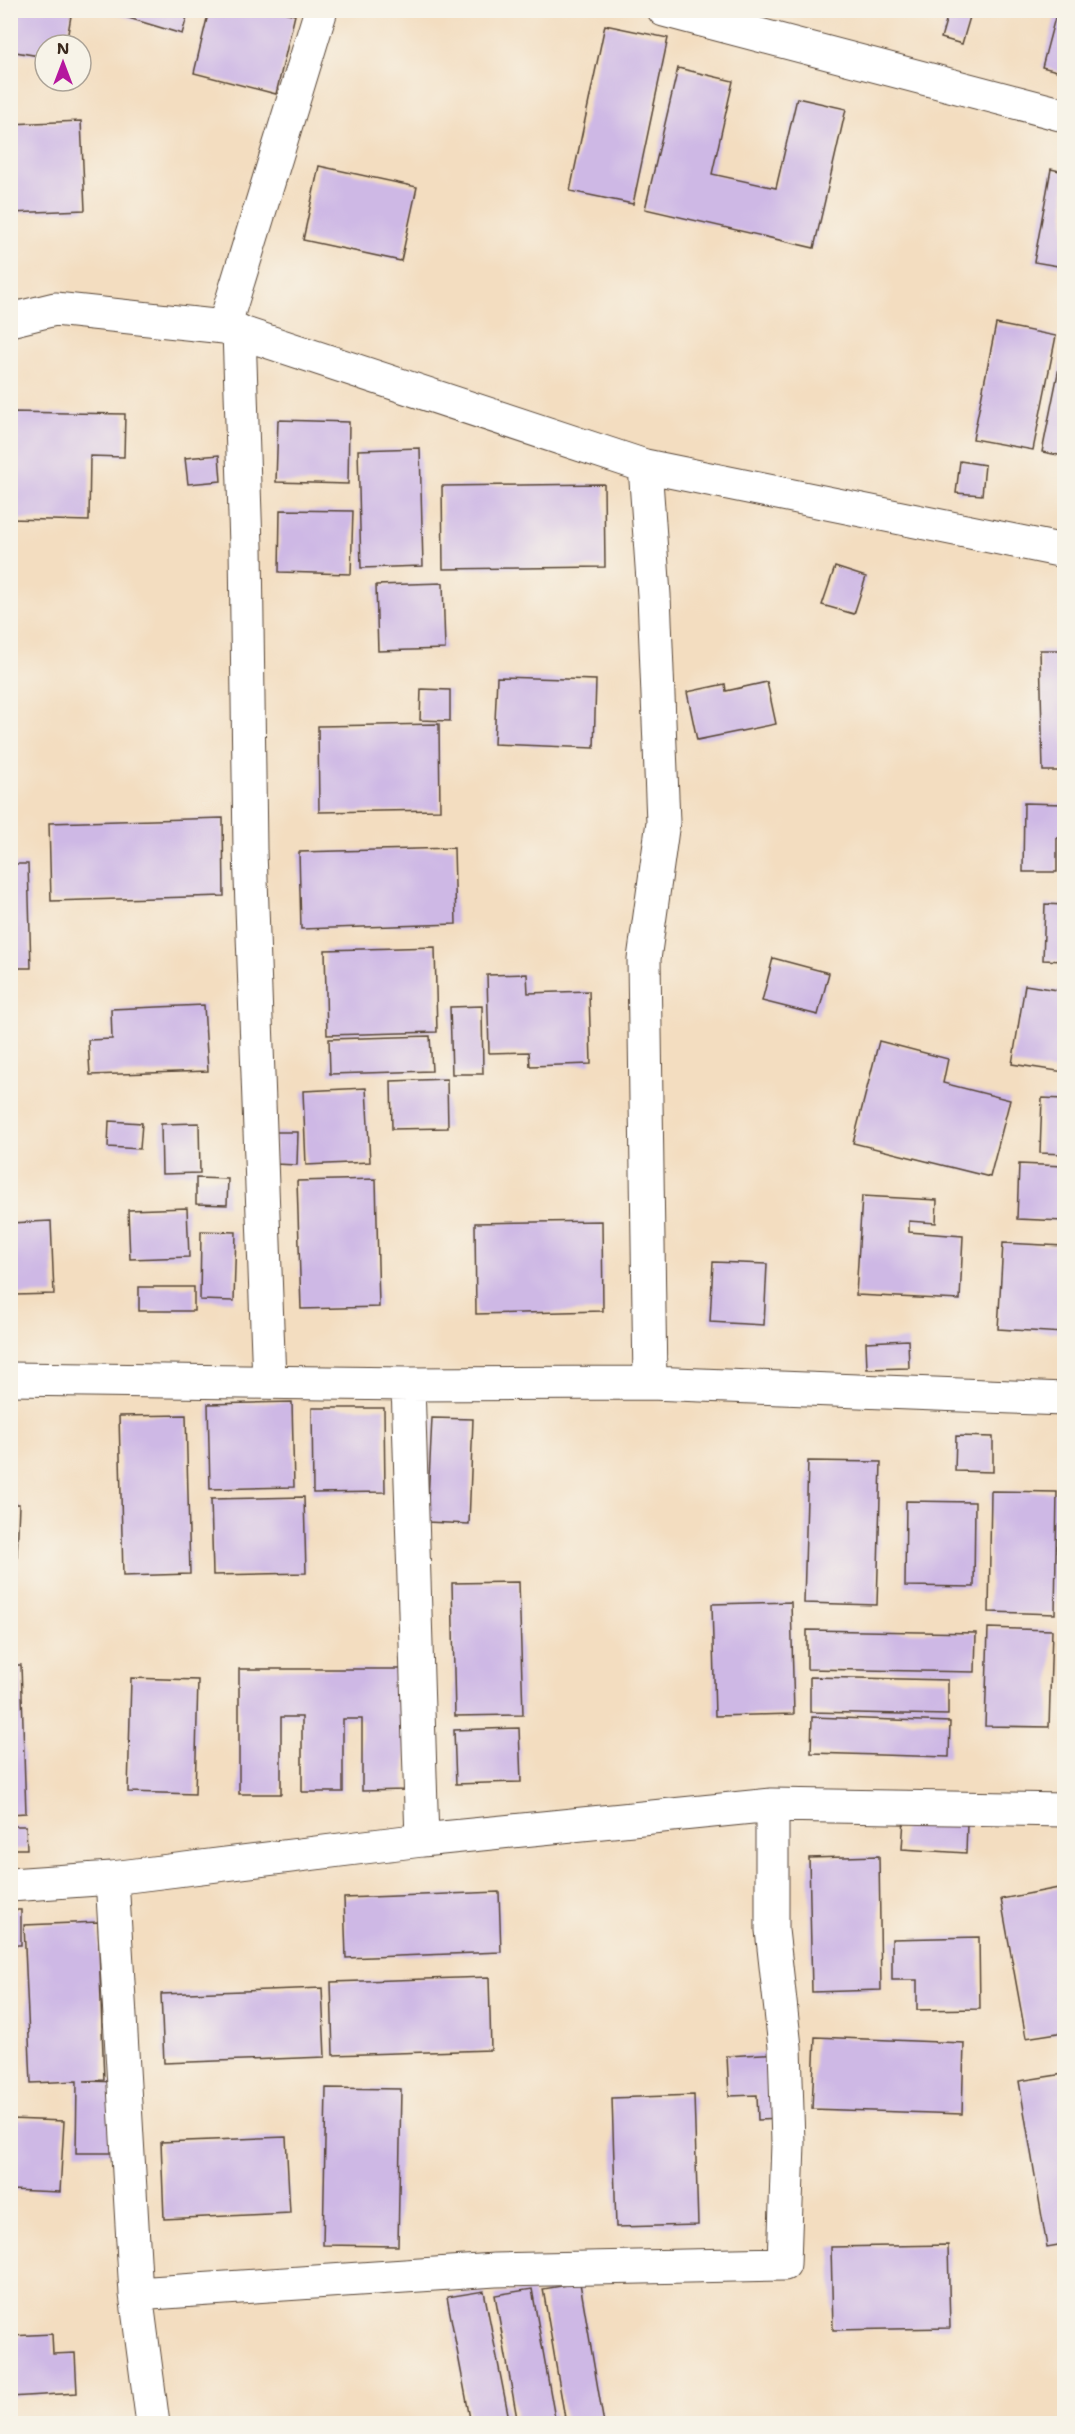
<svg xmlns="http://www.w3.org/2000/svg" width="1075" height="2434" font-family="'Shantell Sans',sans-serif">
<rect width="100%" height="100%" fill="#f7f3e8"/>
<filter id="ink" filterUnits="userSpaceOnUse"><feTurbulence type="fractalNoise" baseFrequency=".0167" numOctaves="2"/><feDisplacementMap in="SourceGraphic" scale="12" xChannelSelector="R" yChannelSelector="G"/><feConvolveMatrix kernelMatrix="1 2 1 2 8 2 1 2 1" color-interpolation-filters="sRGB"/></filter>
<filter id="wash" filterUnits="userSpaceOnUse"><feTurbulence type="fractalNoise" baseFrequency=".008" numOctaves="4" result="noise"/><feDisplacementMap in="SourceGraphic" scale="24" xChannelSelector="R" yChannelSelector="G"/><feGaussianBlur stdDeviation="1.35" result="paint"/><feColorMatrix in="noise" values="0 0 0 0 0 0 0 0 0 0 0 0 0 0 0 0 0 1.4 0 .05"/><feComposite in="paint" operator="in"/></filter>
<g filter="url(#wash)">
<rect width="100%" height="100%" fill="#f3ddc0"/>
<g id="blocks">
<path fill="#ceb8e5" d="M10,10h62l-6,35h-21v12l-35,-6z
M102,10h87l-7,24z
M209,10h67l19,5 -19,79 -82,-21z
M949,10h23l-10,34 -21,-6z
M1057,10h7v63l-22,-6z
M605,25l63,13 -35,166 -63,-13z
M678,68l55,13 -21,93 64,14 21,-90 49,11 -32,139 -169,-39z
M81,121l4,89 -75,3v-89z
M319,166l98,21 -16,74 -98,-21z
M1051,169l13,3v95l-30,-5z
M996,324l60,12 -23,114 -60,-11z
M1063,348h1v108l-22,-4z
M10,412l115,2 -1,43 -34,-1 -1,65 -79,-2z
M278,420l71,2 -1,62 -72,-2z
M420,448l3,118 -62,2 -3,-118z
M219,455l2,26 -33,3 -3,-26z
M960,461l25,4 -3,30 -26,-2z
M604,484l1,83 -162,2 -1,-83z
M280,510l73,1 -2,63 -72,-2z
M835,567l31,10 -12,37 -32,-9z
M443,583l2,66 -67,2 -2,-66z
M1040,650h24v121h-21z
M497,677l99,3 -2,68 -100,-4z
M767,682l9,42 -79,16 -10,-48 38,-8 1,7z
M421,689l29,1v31l-30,-1z
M439,724l1,86 -121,2 -1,-86z
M1024,803l40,1v34h-7v34h-34z
M223,818l1,78 -173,5 -2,-78z
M454,848l2,76 -155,5 -2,-77z
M10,864h18l3,104h-21z
M1045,904l19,1v56l-21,-1z
M435,947l2,85 -110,3 -2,-85z
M773,958l56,15 -11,42 -56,-14z
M527,974l1,19 61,-2 2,73 -61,2 -1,-14 -40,1 -2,-78z
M1025,985l39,6v81l-52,-8z
M204,1005l4,66 -118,4 -2,-35 24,-1 -1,-30z
M482,1006l1,68h-31l-2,-67z
M430,1036l2,35 -102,3 -1,-35z
M879,1041l69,18 -5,24 67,17 -20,77 -137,-34z
M447,1079l1,49 -56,1 -1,-48z
M366,1088l4,74 -64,3 -3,-74z
M1042,1098l22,1v55l-24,-1z
M109,1121l33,2 -2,26 -32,-2z
M199,1123l1,50 -38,1 -1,-50z
M275,1132h23l-1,33 -22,-1z
M1019,1164l45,2v55l-47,-2z
M196,1178l32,1 -1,26 -31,-1z
M376,1179l3,128 -78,2 -4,-128z
M862,1196l75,4 -1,23 -27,-2v11l54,4 -3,64 -104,-5z
M187,1208l2,49 -59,2 -2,-49z
M51,1221l3,73 -39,1 -1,-23h-4v-49z
M602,1221l1,90 -127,3 -1,-91z
M201,1231l35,1 -2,69 -34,-1z
M1003,1243l61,3v87l-66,-4z
M713,1262l54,2 -3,61 -54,-3z
M139,1287h55v24h-55z
M908,1340l1,28 -42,1 -1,-27z
M292,1402l2,85 -84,2 -2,-85z
M312,1408h72l1,84 -72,1z
M186,1415l4,159 -67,2 -4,-160z
M432,1418l41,1 -4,105 -42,-2z
M956,1436l37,1v35l-38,-1z
M808,1461l73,1 -4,143 -73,-2z
M991,1491l66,1 -2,122 -66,-2z
M304,1497l2,76 -93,2 -2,-76z
M906,1501l69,1 -1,85 -69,-1z
M10,1504h9l-3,78h-6z
M519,1582l4,133 -68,1 -3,-133z
M791,1602l3,112 -79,2 -3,-112z
M988,1628l64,2 -3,97 -64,-1z
M807,1630l169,3 -1,39 -168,-3z
M10,1665h11l5,148 -16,1z
M239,1669h166v121l-43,1v-72h-19v73h-41v-75h-21v77h-42z
M810,1677l138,3v35l-138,-3z
M131,1678l67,2 -3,114 -67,-2z
M812,1717l138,5 -1,35 -138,-4z
M519,1728l2,54 -65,2 -2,-54z
M904,1819l63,4 -1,30 -64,-4z
M10,1826h16l1,23h-17z
M879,1856l2,134 -69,2 -3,-134z
M1064,1887v145l-38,6 -25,-139z
M499,1892l2,60 -155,6 -2,-60z
M10,1910h11v35h-11z
M98,1922l6,158 -20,1 38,1 -2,71h-44l1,-72 -46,2 -7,-158z
M979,1937l1,72 -63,1v-30h-25v-41z
M489,1977l2,73 -158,5 -2,-73z
M322,1988l3,69 -161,6 -3,-69z
M815,2037l149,6 -2,71 -150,-5z
M780,2053l3,66 -25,1 -1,-25 -28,1 -2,-40z
M1064,2074v170l-17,3 -28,-166z
M326,2088l75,1 -3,157 -75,-1z
M694,2095l4,130 -82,2 -4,-129z
M10,2119l54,2 -4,71 -50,-2z
M286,2137l4,76 -126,6 -3,-77z
M948,2245l2,83 -117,2 -2,-83z
M580,2283l24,141h-38l-23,-135z
M532,2289l24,135h-38l-23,-129z
M484,2291l26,133h-39l-24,-127z
M52,2334l1,20 22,-1 2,40 -67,4v-61z"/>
</g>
</g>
<g filter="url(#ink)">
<use href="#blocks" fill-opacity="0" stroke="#574536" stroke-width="1.5"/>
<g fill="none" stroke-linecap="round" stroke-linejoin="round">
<g stroke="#574536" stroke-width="35">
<path id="street" d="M664,10l400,105
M10,320l45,-11 169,18 421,139 419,85
M224,327l97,-317
M239,331l7,215 4,305 19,531
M645,466l9,129 9,227 -19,137 6,424
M10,1379l398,5 242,-1 414,16
M408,1384l14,456
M112,1878l24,416 17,130
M10,1885l102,-7 310,-38 350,-35 292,5
M136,2294l359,-24 289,-6 4,-121 -3,-96 -13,-117v-125"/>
</g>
<use href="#street" stroke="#fff" stroke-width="33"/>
</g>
</g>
<rect width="1075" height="2434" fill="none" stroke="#f7f3e8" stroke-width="36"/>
<g transform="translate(63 63)"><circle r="28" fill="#f7f3e8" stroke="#aca397" stroke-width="1.5"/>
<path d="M0-4.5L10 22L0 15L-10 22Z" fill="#b5179e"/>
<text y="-9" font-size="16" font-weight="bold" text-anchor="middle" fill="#3b2a1e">N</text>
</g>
</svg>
